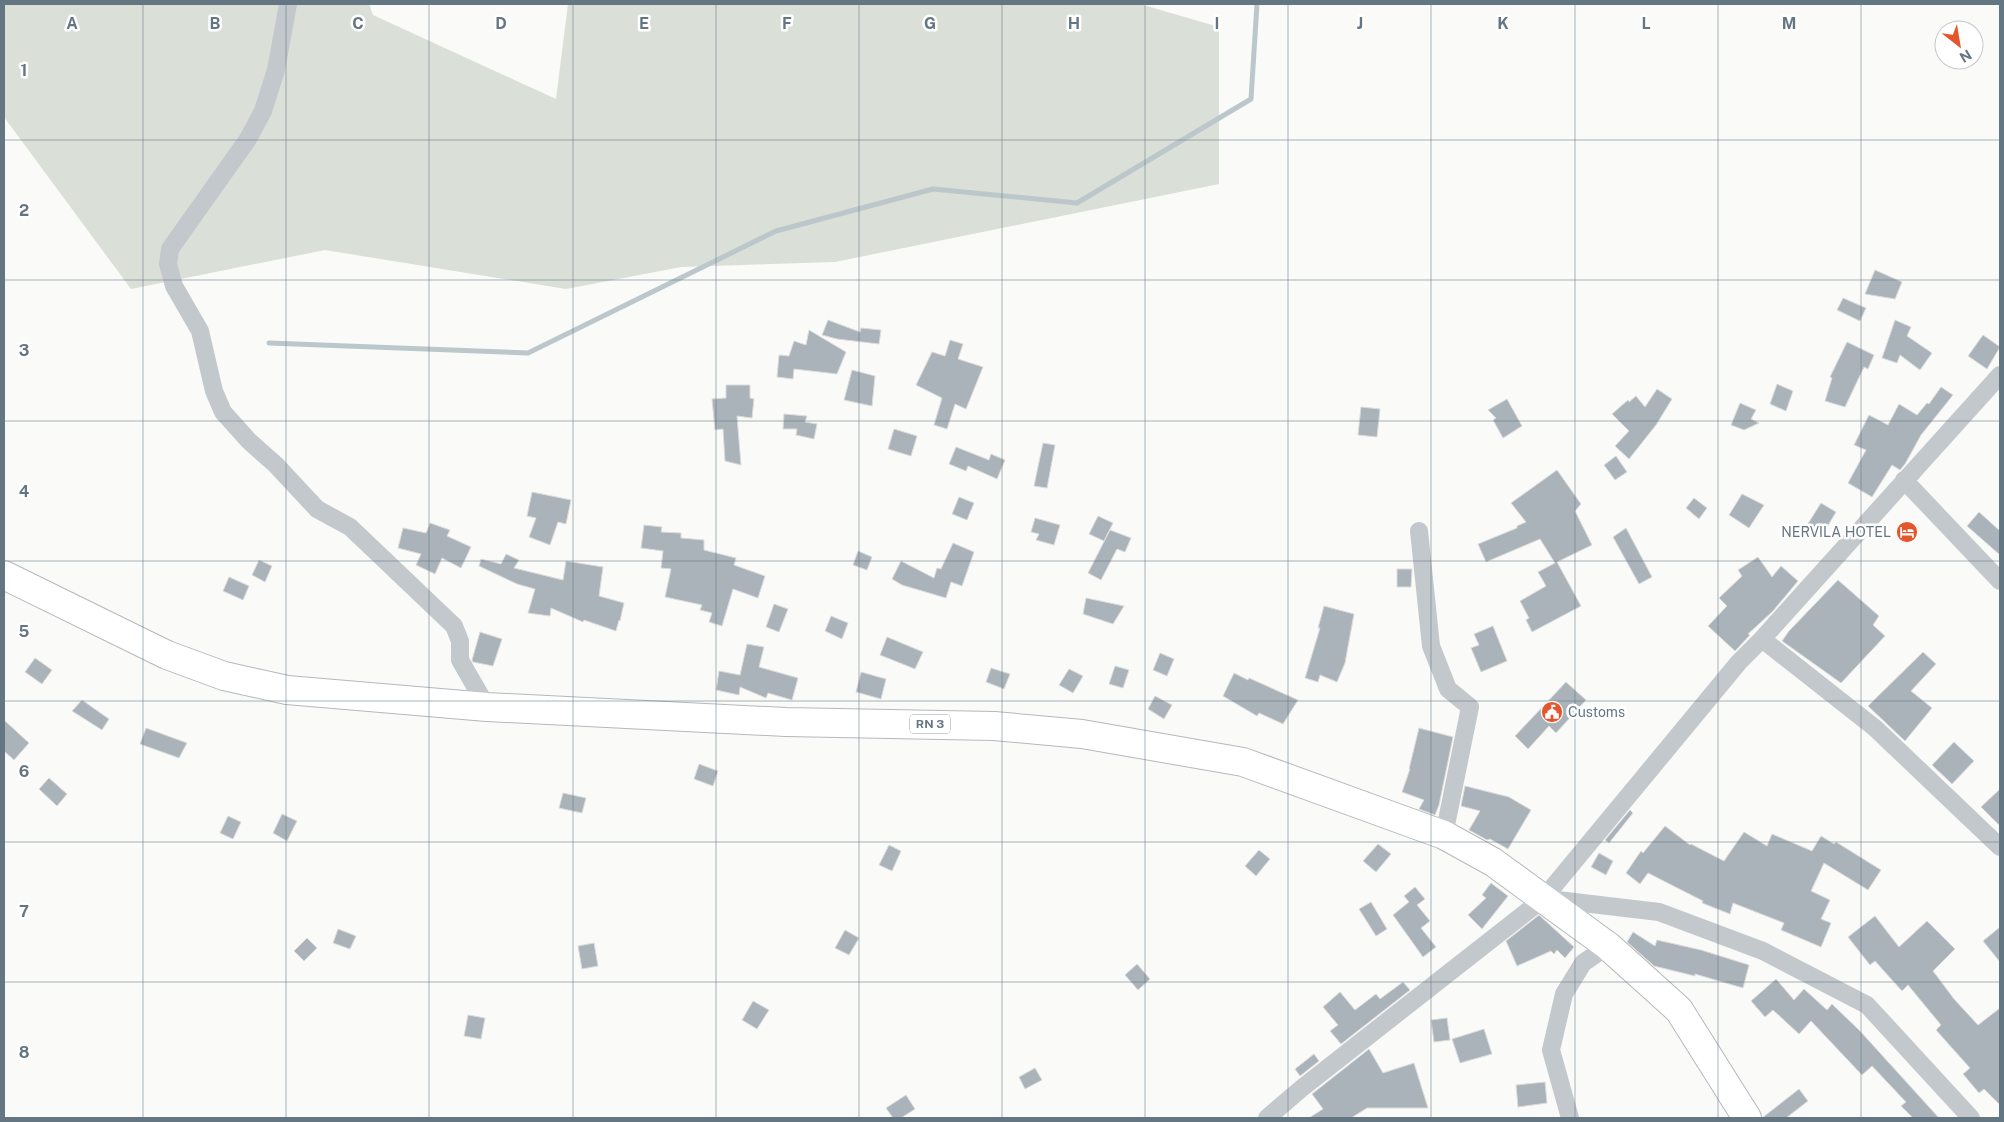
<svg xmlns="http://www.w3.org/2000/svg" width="2004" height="1122" font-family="'Public Sans',sans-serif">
<rect width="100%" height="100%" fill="#fafaf8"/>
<path fill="#dadfd7" d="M4,4h365l4,11 183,84 12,-95h572l79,23v157l-384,78 -154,5 -115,22 -241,-39 -194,39 -127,-172z"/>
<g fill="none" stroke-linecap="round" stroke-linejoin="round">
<path stroke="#bbc7cb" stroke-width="5" d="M269,343l259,10 248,-122 157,-42 144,14 174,-104 6,-95"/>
</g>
<path fill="#aab3b9" stroke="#dcdcda" d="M1875,270l27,12 -7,17 -30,-5z
M1843,298l23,10 -6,13 -23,-11z
M828,320l32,12 1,-4 20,2 -2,14 -42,-5 -15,-4z
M1895,320l16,7 -4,9 25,17 -12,17 -20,-15 -3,8 -15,-5z
M809,330l37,22 -9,22 -43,-5 -1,10 -16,-2 2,-22 10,1 5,-15 12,4z
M1983,335l17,12 -13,22 -19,-13z
M950,340l13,4 -5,15 25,8 -17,42 -11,-5 -8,25 -13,-4 8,-27 -26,-13 16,-33 13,4z
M1847,342l27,13 -6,14 -4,-2 -19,40 -20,-6 7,-23 -2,-1z
M852,370l23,6 -3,30 -28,-6z
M1777,384l16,7 -7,20 -16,-7z
M726,385h24v13l4,1 -2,19 -15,-2 4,49 -16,-4 -2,-32 -8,1 -3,-31 14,-1z
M1941,387l12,8 -32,40 -16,29 -5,6 -8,-5 -20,32 -24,-14 18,-33 -12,-5 15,-30 19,10 11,-21 18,11 10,-12 2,1z
M1657,389l15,10 -16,26 -27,34 -14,-13 14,-15 -17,-17 16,-14 1,2 7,-6 9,11z
M1507,399l15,27 -19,12 -10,-18 3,-2 -8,-8z
M1740,403l16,7 -5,9 8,4 -15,7 -13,-5z
M1361,407l19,2 -3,28 -19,-2z
M784,414l23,2 -2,6 12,2 -3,15 -18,-4 1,-6h-14z
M894,429l23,7 -6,20 -23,-7z
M1043,443l12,2 -8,43 -13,-2z
M956,447l33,13 2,-6 14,6 -8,19 -29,-13 -2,5 -17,-7z
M1616,456l11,16 -12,8 -11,-15z
M1557,470l24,34 -6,7 17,34 -35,17 24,44 -49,26 -6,-12 3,-2 -9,-17 26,-15 -8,-14 17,-9 -15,-24 -54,23 -8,-18 39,-16v-2l9,-4 -15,-19z
M532,492l39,8 -5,24 -8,-2 -8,23 -21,-8 7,-19 -9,-2z
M1742,494l22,11 -15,23 -20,-13z
M959,497l15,6 -7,17 -15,-6z
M1694,498l13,10 -8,11 -13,-11z
M1821,503l15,9 -16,27 -16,-9z
M1979,512l21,19v24l-33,-29z
M1098,516l15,7 -9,18 -15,-7z
M1035,518l25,7 -6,20 -18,-5 3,-6 -8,-2z
M430,523l20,7 -3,6 24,11 -10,21 -19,-10 -7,16 -19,-9 5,-11 -23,-6 5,-20 23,5z
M644,525l18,2 -1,5 20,1v5l23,2v10l32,8 -2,7 31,11 -7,22 -25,-9 -11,37 -13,-4 3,-9 -12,-3 2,-5 -37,-8 6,-28 -10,-1 2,-17 -22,-3z
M1626,528l26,49 -13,7 -26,-47z
M1110,530l21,8 -6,14 -8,-3 -16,31 -13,-7z
M953,543l21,9 -12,34 -11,-4 -5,16 -44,-13 -10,-6 9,-18 33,17 3,-10 4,1z
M858,551l14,6 -5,13 -14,-5z
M506,554l13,6 -5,8 49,12 3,-19 37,6 -4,29 25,7 -4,18 -1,-1 -3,11 -32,-11 -1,2 -32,-14 -1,8 -22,-3 7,-24 -18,-5 -38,-18 2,-7 20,5z
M1758,557l14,20 9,-11 17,15 -25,30 -25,23 2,1 -15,16 -27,-25 19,-20 -8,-8 23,-22 -4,-6z
M259,560l13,6 -7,16 -13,-7z
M1397,569h15l-1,18h-14z
M229,577l20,9 -6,14 -20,-9z
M1838,580l41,36 -6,9 12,11 -44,47 -59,-42 7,-10z
M1086,598l38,8 -11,18 -30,-10z
M774,604l14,5 -9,23 -13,-5z
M1324,606l30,8 -9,49 -8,19 -17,-7 -2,7 -13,-4 15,-50h-2z
M831,616l17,7 -6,16 -17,-8z
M1493,626l14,35 -26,11 -10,-24 8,-3 -5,-11z
M480,632l22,7 -9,27 -20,-4 -1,-2z
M887,637l36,15 -8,17 -35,-14z
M747,644l17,3 -5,20 39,11 -6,22 -24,-7 -2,5 -26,-11 -1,8 -23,-5 3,-19 21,4z
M1923,652l13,12 -25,27 21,17 -27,33 -37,-35z
M1160,653l14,6 -7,17 -14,-6z
M35,658l17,12 -10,14 -17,-12z
M1115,666l14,4 -6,18 -14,-4z
M991,668l19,6 -6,15 -18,-7z
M1069,669l14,7 -10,17 -14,-8z
M861,672l25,7 -5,20 -25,-7z
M1234,673l14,7 1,-2 49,22 -15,24 -24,-11 -2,3 -34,-20z
M1566,682l20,18 -30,33 -7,-7 -21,23 -13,-13z
M1155,696l17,9 -8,14 -16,-10z
M82,700l27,19 -7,11 -30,-19z
M4,720l25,23 -15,17 -10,-9z
M146,728l41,15 -8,15 -39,-14z
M1419,728l34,9 -14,68 -4,10 -16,-6 5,-9 -22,-8 8,-23h-1z
M1954,742l20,19 -22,23 -20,-19z
M699,764l19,7 -5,15 -19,-7z
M49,778l18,16 -10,12 -18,-17z
M1465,786l44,11 22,13 -23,39 -18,-10 -3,1 -18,-10 11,-19 -19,-5z
M2000,789v37l-19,-19z
M563,793l23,5 -4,15 -23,-5z
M1630,810l3,3 -24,30 -4,-3z
M282,814l15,7 -10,20 -14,-8z
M228,816l13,6 -8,17 -13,-6z
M1665,826l25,19 1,-1 33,17 20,-29 23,14 5,-12 40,17 9,-15 13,8 2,-2 45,28 -13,20 -44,-27 -13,28 19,9 -9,19 10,4 -10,24 -40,-17 3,-7 -51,-20 -3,11 -28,-11 1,-2 -55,-28 -8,11 -14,-11 15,-22 2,2z
M1378,844l13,10 -15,18 -13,-11z
M889,845l12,6 -9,20 -13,-6z
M1259,850l11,9 -14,17 -11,-10z
M1599,853l14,8 -7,14 -15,-8z
M1491,883l17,13 -26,33 -14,-14 18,-17 -4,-3z
M1415,887l10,12 -8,6 13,16 -9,7 15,19 -13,10 -30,-42 16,-13 -5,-6z
M1371,902l16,27 -11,7 -17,-27z
M1539,915l35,32 -9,11 -8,-8 -3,4 -3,-3 -34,15 -11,-25z
M1875,916l24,31 28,-26 28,28 -22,22 21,28 24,26 22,-17v97l-16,-16 -5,4 -16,-19 7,-6 -34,-38 5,-5 -33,-40 -6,6 -27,-30 -5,4 -22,-28z
M2000,927v35l-17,-21z
M338,929l18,7 -6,13 -17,-6z
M845,930l14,8 -10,17 -14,-7z
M1633,932l22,14 2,-6 44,10 48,15 -6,23 -48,-14v2l-41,-10 -27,-24z
M307,938l10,10 -13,13 -10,-10z
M594,943l4,23 -16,3 -4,-23z
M1137,964l13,15 -12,11 -13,-15z
M1776,979l18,21 10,-11 23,21 5,-6 28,27 79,87h-26l-12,-12 5,-4 -34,-36 -10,9 -51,-54 -12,13 -26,-24 -8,7 -14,-16z
M1403,982l7,8 -69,54 -11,-13 8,-6 -15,-18 17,-15 15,18 21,-16 4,5z
M753,1001l16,9 -12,19 -15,-9z
M468,1015l17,3 -4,21 -17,-3z
M1447,1018l3,22 -16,2 -3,-22z
M1484,1029l8,25 -32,9 -8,-24z
M1369,1049l14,24 31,-10 14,45h-61l-16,10h-42l14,-9 -11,-15z
M1314,1054l5,7 -19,15 -5,-7z
M1035,1068l7,12 -17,9 -6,-12z
M1545,1082l2,21 -29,4 -2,-22z
M1799,1089l9,12 -22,17h-24z
M906,1095l9,14 -14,9h-8l-7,-10z"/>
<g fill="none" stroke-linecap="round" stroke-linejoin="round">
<g stroke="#b4b9bd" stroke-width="30">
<path id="trunk" d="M4,575l163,80 57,21 63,14 200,17 179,9 120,6 208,4 88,8 161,28 201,73 49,27 115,84 71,64 68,108"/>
</g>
<path stroke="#c3c8cc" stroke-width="18" d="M288,4l-12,66 -13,41 -15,28 -78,110 -2,15 6,22 26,45 14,60 9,21 26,29 27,24 41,44 33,18 104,99 6,15v19l27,47
M1904,480l96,101
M1419,531l12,115 17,43 22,18 -26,128
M1762,639l113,89 125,119
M1549,899l110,13 104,39 104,54 104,113
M1267,1118l35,-30 241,-189 196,-237 23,-23 238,-264
M1570,1118l-19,-68 13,-56 19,-31 25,-17"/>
<use href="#trunk" stroke="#fff" stroke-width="28"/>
</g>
<path fill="none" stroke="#657683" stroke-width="1" stroke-opacity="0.55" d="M143,4v1114M286,4v1114M429,4v1114M573,4v1114M716,4v1114M859,4v1114M1002,4v1114M1145,4v1114M1288,4v1114M1431,4v1114M1575,4v1114M1718,4v1114M1861,4v1114M4,140h1996M4,280h1996M4,421h1996M4,561h1996M4,701h1996M4,842h1996M4,982h1996"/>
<defs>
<g id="hotel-disc" transform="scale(1.125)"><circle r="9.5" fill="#e4572e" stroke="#fff"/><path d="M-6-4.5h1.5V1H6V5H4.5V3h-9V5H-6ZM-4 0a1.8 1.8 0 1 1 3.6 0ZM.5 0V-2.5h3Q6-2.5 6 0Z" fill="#fff"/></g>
<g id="civic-disc" transform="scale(1.125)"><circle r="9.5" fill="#e4572e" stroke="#fff"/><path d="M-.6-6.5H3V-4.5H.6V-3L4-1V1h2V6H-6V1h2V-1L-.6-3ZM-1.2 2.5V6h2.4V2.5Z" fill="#fff"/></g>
</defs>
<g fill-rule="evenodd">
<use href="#hotel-disc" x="1907" y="532"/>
<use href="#civic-disc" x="1552" y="712"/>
</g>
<g text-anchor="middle" stroke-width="5" stroke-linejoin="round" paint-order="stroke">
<rect fill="#fff" stroke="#939fa8" stroke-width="1" x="910" y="714.5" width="40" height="19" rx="4"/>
<g font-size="12" font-weight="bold" fill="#657683">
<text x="930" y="728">RN 3</text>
</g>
<g font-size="14" fill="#657683" stroke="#fff" text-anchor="end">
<text x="1891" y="537">NERVILA HOTEL</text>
<text x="1568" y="717" text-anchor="start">Customs</text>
</g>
</g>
<g font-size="16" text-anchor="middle" font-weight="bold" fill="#657683" stroke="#fff" stroke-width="5" stroke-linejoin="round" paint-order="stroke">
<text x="72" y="29">A</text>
<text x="215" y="29">B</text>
<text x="358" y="29">C</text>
<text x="501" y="29">D</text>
<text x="644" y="29">E</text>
<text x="787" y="29">F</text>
<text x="930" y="29">G</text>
<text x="1074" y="29">H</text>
<text x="1217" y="29">I</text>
<text x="1360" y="29">J</text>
<text x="1503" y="29">K</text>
<text x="1646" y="29">L</text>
<text x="1789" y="29">M</text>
<text x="24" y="76">1</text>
<text x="24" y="216">2</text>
<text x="24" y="356">3</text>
<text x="24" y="497">4</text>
<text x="24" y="637">5</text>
<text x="24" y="777">6</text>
<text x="24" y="917">7</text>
<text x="24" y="1058">8</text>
</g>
<rect width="2004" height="1122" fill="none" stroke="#657683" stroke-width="10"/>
<g transform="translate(1959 45) rotate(149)"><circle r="24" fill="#ffffff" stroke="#c1c8cd"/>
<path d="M0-4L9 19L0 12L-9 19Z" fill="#e4572e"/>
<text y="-8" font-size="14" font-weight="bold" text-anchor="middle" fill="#657683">N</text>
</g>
</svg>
